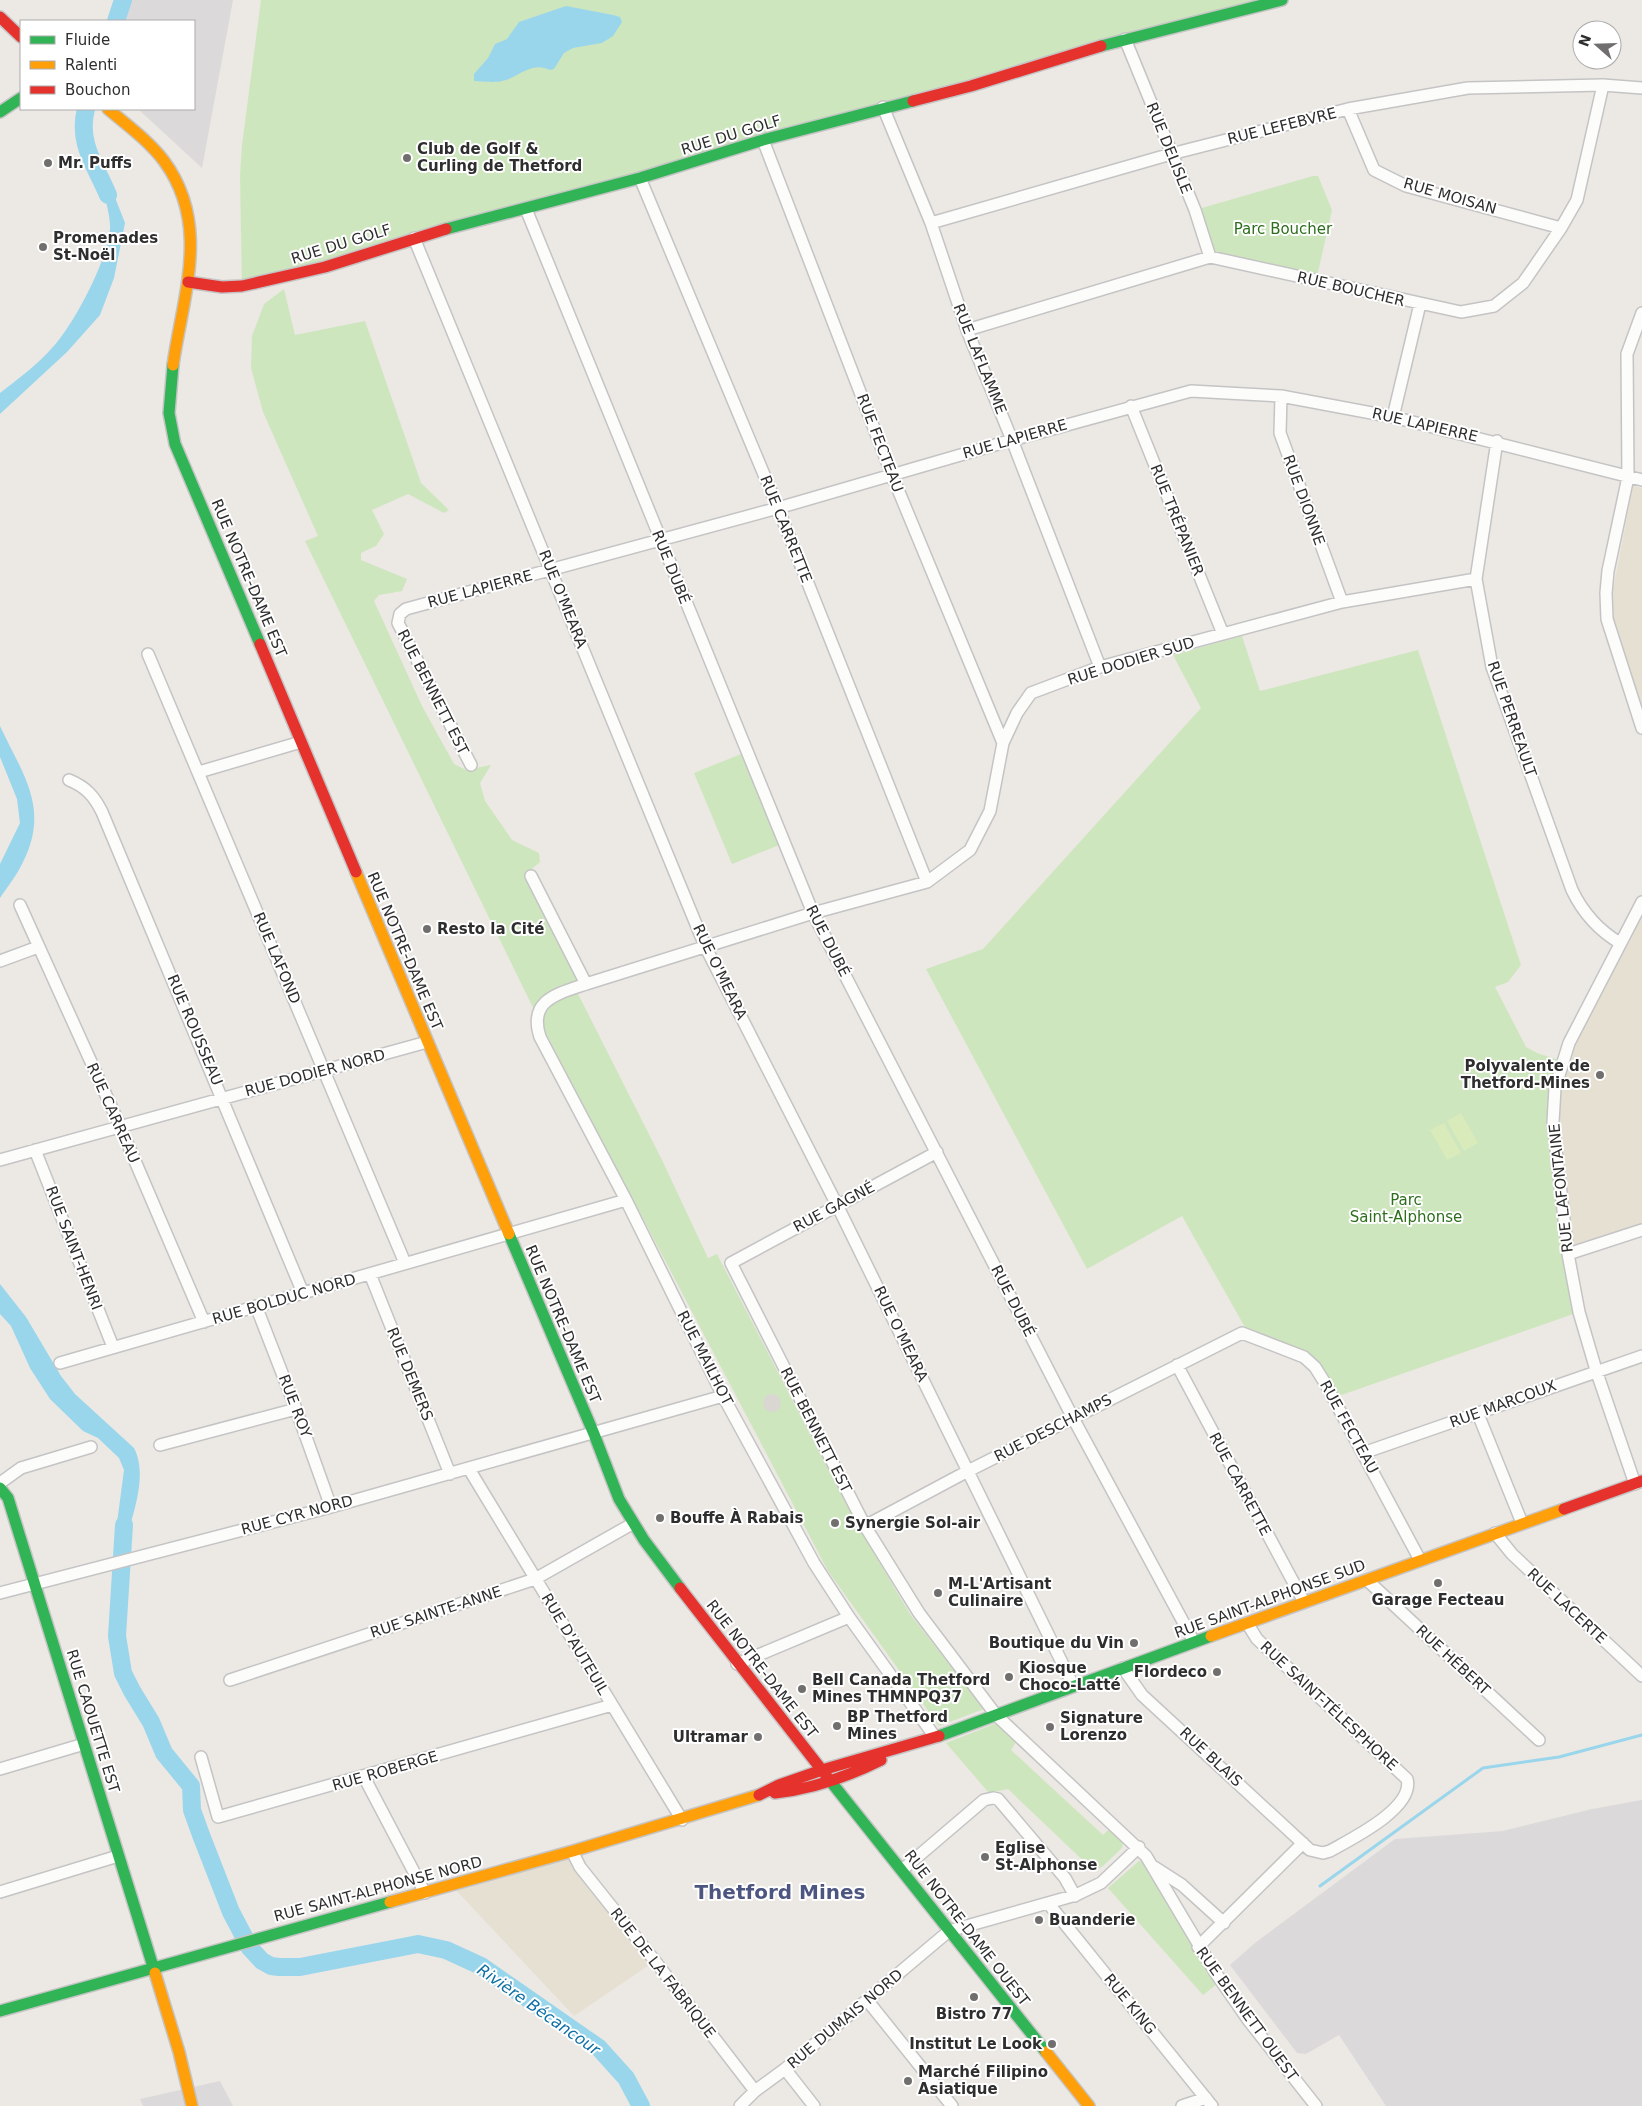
<svg xmlns="http://www.w3.org/2000/svg" width="1642" height="2106" font-family="'DejaVu Sans',sans-serif">
<rect width="100%" height="100%" fill="#ece8e4"/>
<path fill="#dcd9db" d="M128,0h105l-31,168 -64,-59h56v-88h-72z
M1642,1800v306h-256l-47,-71 -33,19 -9,-1 -67,-88 25,-22 140,-104 108,-8 89,-22z
M220,2081l13,25h-90l-3,-7z"/>
<path fill="#e6e0d3" d="M1633,486l9,2v218l-28,-81 -1,-35z
M1642,914v316l-74,24 -15,-132 9,-61 68,-120z
M573,1853l82,108 -81,55 -122,-130z"/>
<path fill="#cee6be" d="M261,0h1021l-1040,286 -2,-110 2,-31z
M1313,176h5l14,34 -16,71 -106,-24 -15,-47z
M284,289l11,46 70,-14 56,162 28,27 -5,3 -36,-19 -36,16 12,24 -8,12 -15,7v7l46,19 -5,12 -23,4 -5,6 48,105 32,58 12,6 25,-5 -11,18 5,18 27,39 27,13 1,9 -14,12 54,107 -7,3 89,176 46,98 9,-4 100,194 58,107 35,59 74,95 -45,17 -111,-155 -285,-543 -238,-487 13,-5 -55,-124 -12,-44 1,-32 12,-32z
M1242,636l18,55 158,-41 103,315 -13,17 -13,5 31,60 11,6 25,8 -9,61 26,190 -246,86 -18,-31 -65,-31 -68,-120 -95,53 -161,-300 57,-20 218,-241 -28,-53z
M746,752l38,91 -52,21 -38,-91z
M997,1723l19,19 -5,8 92,85 6,-6 14,14 -1,5 -19,18 -9,5 -86,-82 -19,4 -43,-50z
M1139,1861l5,1 73,122 -14,11 -95,-107z"/>
<path fill="#d9eabb" d="M1461,1113l17,30 -14,8 -17,-30z
M1444,1123l17,30 -14,7 -17,-30z"/>
<path fill="#dad6d2" d="M763 1403a9 9 0 1 1 18 0a9 9 0 1 1-18 0Z"/>
<path fill="#99d6ec" d="M566,6l47,9 7,2 2,5 -9,14 -11,7 -29,5 -9,5 -10,16 -4,1c-19,-9 -30,7 -48,11 -8,2 -20,0 -28,0v-7l14,-16 7,-14 12,-5 12,-17z
M99,173l17,27 9,23 -11,55 -14,37 -33,37 -67,62v-21c18,-14 37,-28 52,-45 21,-22 56,-88 58,-119 1,-15 -8,-40 -11,-56z
M0,726c23,49 50,82 23,136 -6,13 -15,24 -23,36v-34l20,-41 -3,-24 -17,-42z
M0,1284l26,33 35,59 14,18 59,54c15,29 -3,70 -10,100l-10,-2 10,-76 -5,-12 -21,-20 -15,-7 -33,-32 -20,-31 -19,-42 -11,-12z"/>
<g fill="none" stroke-linecap="round" stroke-linejoin="round">
<path stroke="#99d6ec" stroke-width="3" d="M1320,1886l163,-118 76,-11 83,-22"/>
<path stroke="#99d6ec" stroke-width="18" d="M116,21l7,-21
M86,109c-9,34 10,57 22,86
M124,1525l-7,111 6,37 9,18 19,31 13,31 27,33 1,24 9,25 30,77 19,36 12,13 9,5 8,1h21l118,-23 28,6 35,16 118,82 27,30 15,28"/>
<g stroke="#c5c4c5" stroke-width="14">
<path id="street" d="M1125,39l70,171 15,47
M883,107l48,116 36,107 45,110 88,227
M1348,109l26,61 32,16 155,42
M763,140l129,335 111,268
M640,178l138,330 149,374
M526,209l287,704 260,505 121,224
M931,223l240,-69 177,-45 120,-21 135,-3 39,3
M414,238l291,708 132,259 236,480
M1642,313l-15,41 1,123 -20,94 -2,22 1,26 35,109
M967,330l243,-73 251,55 33,-6 29,-23 38,-55 16,-28 26,-115
M1281,396l-1,37 62,169
M1131,406l92,228
M1393,417l27,-113
M1497,441l-21,138 16,88 80,223c11,23 26,40 48,53
M148,654l257,609
M471,765l-73,-142 2,-9 6,-5 372,-101 234,-68 179,-49 90,5 112,21 249,63
M199,772l102,-30
M69,780c17,7 25,16 33,32l201,481
M531,876l55,108
M20,905l100,221 84,196
M0,961l38,-14
M35,1150l78,197
M937,1152l-206,111 134,263 54,87 77,102 150,141 69,116 34,49 67,85
M0,1160l427,-118
M1568,1254l74,-24
M370,1274l80,200
M256,1306l40,103 35,98
M60,1363l566,-163
M1177,1365l127,237
M1478,1414l44,109
M160,1445l136,-36
M1363,1453l279,-97
M469,1469l213,351
M0,1483l21,-15 70,-21
M1635,1484l-39,-114 -17,-58 -11,-58 -15,-132 2,-34 14,-45 73,-141
M865,1526l103,-55 274,-138 62,24 11,10 10,16 95,177
M1495,1533l17,21 130,122
M1367,1580l172,160
M0,1593l331,-86 392,-111
M737,1664l112,-47
M1123,1668l19,27 168,155 13,3 7,-2c21,-12 85,-43 77,-72l-150,-140 -10,-16
M230,1680l305,-101 97,-55
M935,1737l-86,-120 -35,-54 -91,-167 -97,-196 -86,-163c-12,-37 17,-43 46,-53l227,-71 114,-31 43,-32 20,-39 13,-68 14,-30 14,-20 69,-26 242,-65 134,-23
M201,1757l17,60 394,-112
M0,1769l84,-25
M364,1777l61,116
M573,1853l7,14 75,94 100,130
M1154,1867l28,18 42,38
M902,1870l82,-70 9,-2 5,1 67,79 10,18
M0,1892l118,-36
M1048,1903l164,203
M1198,1947l105,-104
M867,2000l85,106
M785,2069l29,37
M740,2106l15,-15 30,-22 164,-138 127,-36 25,-12 38,-36
M1182,2106l24,-8"/>
</g>
<g stroke="#c5c4c5" stroke-width="14">
<path id="fast" d="M1101,46l181,-46
M0,112l21,-14
M446,229l194,-51 123,-38 150,-39
M173,365l-4,48 6,31 85,200
M509,1234l85,200 25,65 25,41 36,48
M0,1488l8,10 147,475
M939,1736l272,-100
M828,1778l218,274
M0,2011l390,-109"/>
</g>
<g stroke="#c5c4c5" stroke-width="14">
<path id="slow" d="M108,109c19,16 41,32 56,52 47,64 19,134 9,204
M356,872l153,362
M1211,1636l353,-127
M390,1902l183,-51 186,-56
M155,1973l24,79 13,54
M1046,2052l43,54"/>
</g>
<g stroke="#c5c4c5" stroke-width="14">
<path id="jam" d="M0,17l21,20
M913,101l58,-15 130,-40
M188,282l34,5 20,-1 83,-19 121,-38
M260,644l96,228
M1564,1509l78,-28
M680,1588l148,190
M775,1793c38,-4 72,-16 106,-33
M759,1795l20,-10 43,-15 117,-34"/>
</g>
<use href="#street" stroke="#fcfcfb" stroke-width="11"/>
<use href="#fast" stroke="#30b455" stroke-width="11"/>
<use href="#slow" stroke="#ff9f0a" stroke-width="11"/>
<use href="#jam" stroke="#e5322d" stroke-width="11"/>
</g>
<g fill="#706f6e" stroke="#fff" stroke-width="2">
<circle cx="407" cy="158" r="5"/>
<circle cx="48" cy="163" r="5"/>
<circle cx="43" cy="247" r="5"/>
<circle cx="427" cy="929" r="5"/>
<circle cx="1600" cy="1075" r="5"/>
<circle cx="660" cy="1518" r="5"/>
<circle cx="835" cy="1523" r="5"/>
<circle cx="1438" cy="1583" r="5"/>
<circle cx="938" cy="1593" r="5"/>
<circle cx="1134" cy="1643" r="5"/>
<circle cx="1217" cy="1672" r="5"/>
<circle cx="1009" cy="1677" r="5"/>
<circle cx="802" cy="1689" r="5"/>
<circle cx="837" cy="1726" r="5"/>
<circle cx="1050" cy="1727" r="5"/>
<circle cx="758" cy="1737" r="5"/>
<circle cx="985" cy="1857" r="5"/>
<circle cx="1039" cy="1920" r="5"/>
<circle cx="974" cy="1997" r="5"/>
<circle cx="1052" cy="2044" r="5"/>
<circle cx="908" cy="2081" r="5"/>
</g>
<g text-anchor="middle" stroke-width="4" stroke-linejoin="round" paint-order="stroke">
<g font-size="15" fill="#2e2e2e" stroke="#fff">
<text transform="translate(1282 126) rotate(-14)" y="5">RUE LEFEBVRE</text>
<text transform="translate(731 135) rotate(-17)" y="5">RUE DU GOLF</text>
<text transform="translate(1169 148) rotate(68)" y="5">RUE DELISLE</text>
<text transform="translate(1450 196) rotate(16)" y="5">RUE MOISAN</text>
<text transform="translate(341 244) rotate(-17)" y="5">RUE DU GOLF</text>
<text transform="translate(1351 289) rotate(13)" y="5">RUE BOUCHER</text>
<text transform="translate(980 359) rotate(68)" y="5">RUE LAFLAMME</text>
<text transform="translate(1425 425) rotate(13)" y="5">RUE LAPIERRE</text>
<text transform="translate(1015 439) rotate(-16)" y="5">RUE LAPIERRE</text>
<text transform="translate(880 443) rotate(69)" y="5">RUE FECTEAU</text>
<text transform="translate(1304 500) rotate(70)" y="5">RUE DIONNE</text>
<text transform="translate(1177 520) rotate(68)" y="5">RUE TRÉPANIER</text>
<text transform="translate(786 529) rotate(68)" y="5">RUE CARRETTE</text>
<text transform="translate(671 567) rotate(68)" y="5">RUE DUBÉ</text>
<text transform="translate(249 578) rotate(67)" y="5">RUE NOTRE-DAME EST</text>
<text transform="translate(480 589) rotate(-15)" y="5">RUE LAPIERRE</text>
<text transform="translate(563 599) rotate(68)" y="5">RUE O'MEARA</text>
<text transform="translate(1131 661) rotate(-17)" y="5">RUE DODIER SUD</text>
<text transform="translate(433 692) rotate(63)" y="5">RUE BENNETT EST</text>
<text transform="translate(1512 719) rotate(71)" y="5">RUE PERREAULT</text>
<text transform="translate(828 941) rotate(63)" y="5">RUE DUBÉ</text>
<text transform="translate(405 951) rotate(67)" y="5">RUE NOTRE-DAME EST</text>
<text transform="translate(277 958) rotate(67)" y="5">RUE LAFOND</text>
<text transform="translate(720 972) rotate(64)" y="5">RUE O'MEARA</text>
<text transform="translate(195 1030) rotate(67)" y="5">RUE ROUSSEAU</text>
<text transform="translate(315 1073) rotate(-15)" y="5">RUE DODIER NORD</text>
<text transform="translate(113 1113) rotate(66)" y="5">RUE CARREAU</text>
<text transform="translate(1561 1188) rotate(-96)" y="5">RUE LAFONTAINE</text>
<text transform="translate(834 1207) rotate(-28)" y="5">RUE GAGNÉ</text>
<text transform="translate(74 1248) rotate(69)" y="5">RUE SAINT-HENRI</text>
<text transform="translate(284 1299) rotate(-16)" y="5">RUE BOLDUC NORD</text>
<text transform="translate(1013 1301) rotate(63)" y="5">RUE DUBÉ</text>
<text transform="translate(563 1324) rotate(67)" y="5">RUE NOTRE-DAME EST</text>
<text transform="translate(901 1334) rotate(64)" y="5">RUE O'MEARA</text>
<text transform="translate(705 1358) rotate(63)" y="5">RUE MAILHOT</text>
<text transform="translate(410 1374) rotate(68)" y="5">RUE DEMERS</text>
<text transform="translate(1503 1404) rotate(-20)" y="5">RUE MARCOUX</text>
<text transform="translate(295 1406) rotate(69)" y="5">RUE ROY</text>
<text transform="translate(1349 1427) rotate(61)" y="5">RUE FECTEAU</text>
<text transform="translate(1053 1428) rotate(-27)" y="5">RUE DESCHAMPS</text>
<text transform="translate(816 1430) rotate(63)" y="5">RUE BENNETT EST</text>
<text transform="translate(1240 1484) rotate(62)" y="5">RUE CARRETTE</text>
<text transform="translate(297 1515) rotate(-15)" y="5">RUE CYR NORD</text>
<text transform="translate(1270 1599) rotate(-20)" y="5">RUE SAINT-ALPHONSE SUD</text>
<text transform="translate(1567 1606) rotate(43)" y="5">RUE LACERTE</text>
<text transform="translate(436 1612) rotate(-18)" y="5">RUE SAINTE-ANNE</text>
<text transform="translate(575 1644) rotate(59)" y="5">RUE D'AUTEUIL</text>
<text transform="translate(1453 1660) rotate(43)" y="5">RUE HÉBERT</text>
<text transform="translate(762 1669) rotate(52)" y="5">RUE NOTRE-DAME EST</text>
<text transform="translate(1329 1706) rotate(43)" y="5">RUE SAINT-TÉLESPHORE</text>
<text transform="translate(93 1721) rotate(73)" y="5">RUE CAOUETTE EST</text>
<text transform="translate(1211 1757) rotate(43)" y="5">RUE BLAIS</text>
<text transform="translate(385 1771) rotate(-16)" y="5">RUE ROBERGE</text>
<text transform="translate(378 1889) rotate(-15)" y="5">RUE SAINT-ALPHONSE NORD</text>
<text transform="translate(967 1928) rotate(52)" y="5">RUE NOTRE-DAME OUEST</text>
<text transform="translate(663 1973) rotate(52)" y="5">RUE DE LA FABRIQUE</text>
<text transform="translate(1130 2004) rotate(51)" y="5">RUE KING</text>
<text transform="translate(1247 2014) rotate(54)" y="5">RUE BENNETT OUEST</text>
<text transform="translate(845 2019) rotate(-40)" y="5">RUE DUMAIS NORD</text>
</g>
<g font-size="15" font-weight="bold" fill="#2e2e2e" stroke="#fff" text-anchor="start">
<text x="417" y="154">Club de Golf &amp;<tspan x="417" dy="17">Curling de Thetford</tspan></text>
<text x="58" y="168">Mr. Puffs</text>
<text x="53" y="243">Promenades<tspan x="53" dy="17">St-Noël</tspan></text>
<text x="437" y="934">Resto la Cité</text>
<text x="1590" y="1071" text-anchor="end">Polyvalente de<tspan x="1590" dy="17">Thetford-Mines</tspan></text>
<text x="670" y="1523">Bouffe À Rabais</text>
<text x="845" y="1528">Synergie Sol-air</text>
<text x="948" y="1589">M-L'Artisant<tspan x="948" dy="17">Culinaire</tspan></text>
<text x="1438" y="1605" text-anchor="middle">Garage Fecteau</text>
<text x="1124" y="1648" text-anchor="end">Boutique du Vin</text>
<text x="1019" y="1673">Kiosque<tspan x="1019" dy="17">Choco-Latté</tspan></text>
<text x="1207" y="1677" text-anchor="end">Flordeco</text>
<text x="812" y="1685">Bell Canada Thetford<tspan x="812" dy="17">Mines THMNPQ37</tspan></text>
<text x="847" y="1722">BP Thetford<tspan x="847" dy="17">Mines</tspan></text>
<text x="1060" y="1723">Signature<tspan x="1060" dy="17">Lorenzo</tspan></text>
<text x="748" y="1742" text-anchor="end">Ultramar</text>
<text x="995" y="1853">Eglise<tspan x="995" dy="17">St-Alphonse</tspan></text>
<text x="1049" y="1925">Buanderie</text>
<text x="974" y="2019" text-anchor="middle">Bistro 77</text>
<text x="1042" y="2049" text-anchor="end">Institut Le Look</text>
<text x="918" y="2077">Marché Filipino<tspan x="918" dy="17">Asiatique</tspan></text>
</g>
<g font-size="15" fill="#2c6e1b" stroke="#fff">
<text x="1283" y="234">Parc Boucher</text>
<text x="1406" y="1205">Parc<tspan x="1406" dy="17">Saint-Alphonse</tspan></text>
</g>
<g font-size="16" font-style="italic" fill="#0d6fa3" stroke="#fff">
<text transform="translate(539 2009) rotate(35)" y="6">Rivière Bécancour</text>
</g>
<g font-size="20" font-weight="bold" fill="#4d5680" stroke="#fff">
<text x="780" y="1899">Thetford Mines</text>
</g>
</g>
<rect x="20" y="20" width="175" height="90" fill="#ffffff" stroke="#ababab"/>
<rect x="30" y="36" width="25" height="8" fill="#30b455" stroke="#ababab"/>
<text x="65" y="45" font-size="15" fill="#2e2e2e">Fluide</text>
<rect x="30" y="61" width="25" height="8" fill="#ff9f0a" stroke="#ababab"/>
<text x="65" y="70" font-size="15" fill="#2e2e2e">Ralenti</text>
<rect x="30" y="86" width="25" height="8" fill="#e5322d" stroke="#ababab"/>
<text x="65" y="95" font-size="15" fill="#2e2e2e">Bouchon</text>
<g transform="translate(1597 45) rotate(290)"><circle r="24" fill="#ffffff" stroke="#ababab"/>
<path d="M0-4L9 19L0 12L-9 19Z" fill="#706f6e"/>
<text y="-8" font-size="14" font-weight="bold" text-anchor="middle" fill="#2e2e2e">N</text>
</g>
</svg>
